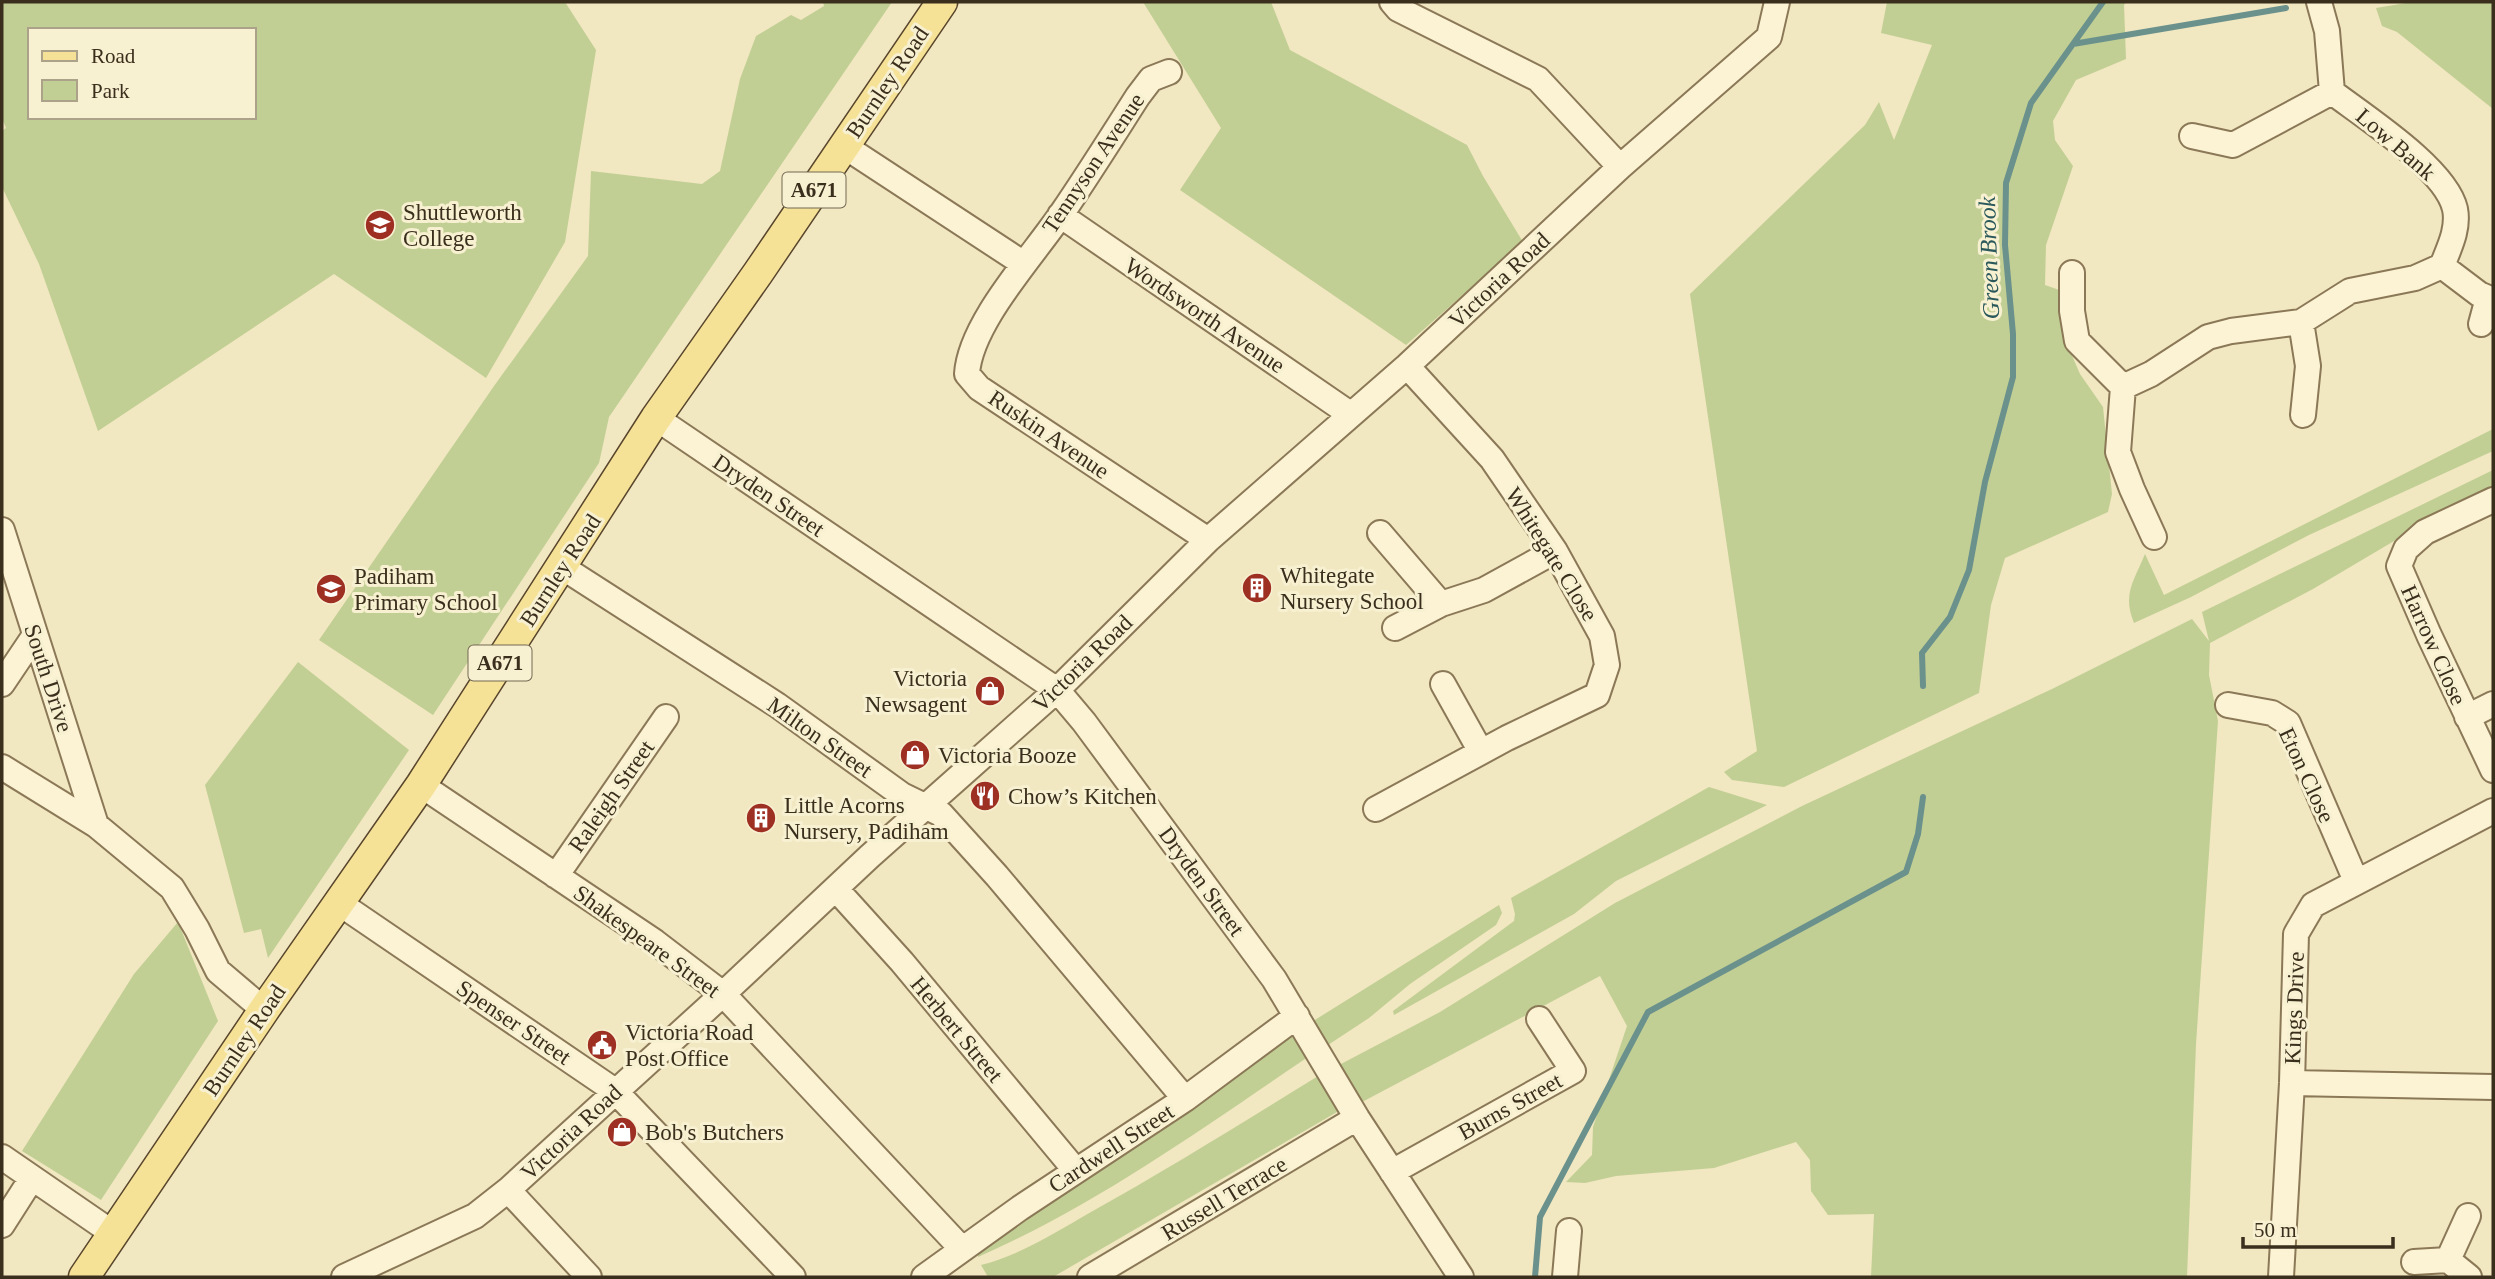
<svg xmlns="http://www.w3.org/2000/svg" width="2495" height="1279" font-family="'Times New Roman',serif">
<rect width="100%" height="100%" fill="#f1e7c1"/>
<path fill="#c2cf94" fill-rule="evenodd" d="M2,2h563l31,48 -31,192 -79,136 -152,-104 -236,157 -59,-167 -37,-77v-56l4,-3 -4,-10zM30,30h224v87h-224z
M823,2h69l-283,415 -10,46 -166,252 -114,-75 175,-254 94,-130 3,-85 111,13 18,-13 20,-92 16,-43 35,-21 10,5 23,-14z
M1143,2h128l19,48 177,95 16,31 40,66 -117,103 -226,-155 41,-62z
M1887,2h239l-2,3 2,54 -50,21 -23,41 2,19 18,26 -27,79 -1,40 20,7 2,52 13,30 23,33 9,87 -4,18 -103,46 -14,47 -12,88 -195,94 -52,-7 -8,-8 33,-21 -67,-457 175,-169 14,-23 15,38 38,-95 -51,-12z
M2412,2h81v107l-96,-77 -15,-6 -6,-18z
M2493,429v22l-184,84 -118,62 -57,26c-12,-29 0,-42 11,-69l19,41z
M2493,470v20l-77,38 -103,61 -103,54 -1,32 9,46 -22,323 -9,233h-316l3,-63 -46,1 -17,-24 -1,-31 -14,-18 -82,26 -98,8 -31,7 -19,-1 26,-27 1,-28 34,-101 -27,-50 -236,125 -8,-2 -17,-34 101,-53 175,-109 187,-97 250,-117 140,-70 17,22 -7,-29z
M298,662l111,88 -141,208 -7,-29 -17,4 -39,-148z
M1709,787l58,18 -151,76 -42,33 -180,101 -1,-4 121,-90 1,-7 -4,-16z
M1499,905l3,8 -6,12 -86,59 -41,34 -41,27 -12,-10 -6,-12z
M178,922l40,99 -117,179 -79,-49 112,-177z
M1297,1030l14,25c-107,72 -214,150 -333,202v-7z
M1328,1070l12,38 -3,4 -284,165h-65l-7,-12c40,-10 75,-33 110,-53 81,-45 159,-94 237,-142z"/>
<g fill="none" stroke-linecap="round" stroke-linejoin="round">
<path stroke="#6a918c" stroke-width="6" d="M2073,44l30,-42
M1923,686l-1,-33 28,-36 19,-47 16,-88 28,-105v-43l-8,-89 1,-62 25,-80 42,-59 213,-36
M1535,1277l5,-60 108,-205 258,-140 12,-38 5,-37"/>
<g stroke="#8b7857" stroke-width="28">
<path id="minor" d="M1392,2l6,7 140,70 82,88
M1169,72l-18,7 -13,17c-25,39 -50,79 -76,117 -29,43 -92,110 -95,161l12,14 229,152
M2192,136l41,9 99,-53 -5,-61 -8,-29
M844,146l180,118
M1060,215l290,199
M2442,266l37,28 14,6
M2072,273v38l5,30 46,46 28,-13 57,-37 23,-6 70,-9 49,-31 65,-13 27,-12c7,-18 17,-37 13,-57 -9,-40 -90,-92 -123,-117
M2301,322l7,44 -5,49
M2481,324l7,-26
M2123,387l-5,65 14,37 22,48
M656,418l401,272 27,32 190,257 83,139 104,159
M2493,500l-68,32 -19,17 -7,17 30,69 64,135
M2,530l94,295
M1380,533l61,71 43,-14 71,-39
M562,567l215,138 125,90 39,19 56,62 188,223
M1395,628l46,-24
M2,684l33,-49
M1443,684l38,68
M2228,705l44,8 16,10 68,158
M2467,717l26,-13
M2,767l94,58 76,63 25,41 21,42 46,39
M421,785l234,157 68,52 239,255
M1376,809l131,-71 90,-43 10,-30 -5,-29 -47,-85 -63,-92 -85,-93
M556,876l110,-159
M836,889l66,73 174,209
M339,903l276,188 178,186
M2292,1083l201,4
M2,1157l112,77
M1392,1172l181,-101 -34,-52
M508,1190l81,87
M2,1225l30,-47
M2448,1260l21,17
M2414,1262l34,-2 20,-44
M344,1277l131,-61 33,-26 215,-196 147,-138 187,-166 151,-150 199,-174 213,-199 149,-130 8,-35
M924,1277l96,-69 165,-109 112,-83
M1090,1277l267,-159
M1565,1277l4,-46
M2281,1277l11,-194 4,-149 17,-29 180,-94"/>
</g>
<g stroke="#58452c" stroke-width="33">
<path id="major" d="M84,1277l180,-267 157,-225 235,-367 102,-145 184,-271"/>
</g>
<use href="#minor" stroke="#fbf3d4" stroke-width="24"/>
<use href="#major" stroke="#f6e296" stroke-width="30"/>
</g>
<defs>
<g id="school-disc" transform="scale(1.575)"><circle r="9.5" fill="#9e2f23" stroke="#f7f0d1"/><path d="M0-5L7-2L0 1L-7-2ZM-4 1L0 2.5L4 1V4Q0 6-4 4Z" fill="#fff"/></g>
<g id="building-disc" transform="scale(1.575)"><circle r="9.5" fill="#9e2f23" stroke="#f7f0d1"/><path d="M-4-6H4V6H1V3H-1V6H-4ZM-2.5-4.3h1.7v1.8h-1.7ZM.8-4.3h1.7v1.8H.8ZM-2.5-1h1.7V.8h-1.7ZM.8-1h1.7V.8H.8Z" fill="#fff"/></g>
<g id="shop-disc" transform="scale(1.575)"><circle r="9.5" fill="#9e2f23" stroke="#f7f0d1"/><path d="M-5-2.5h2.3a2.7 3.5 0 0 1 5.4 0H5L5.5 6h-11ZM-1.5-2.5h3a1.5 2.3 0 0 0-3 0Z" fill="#fff"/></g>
<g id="restaurant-disc" transform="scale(1.575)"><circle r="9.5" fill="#9e2f23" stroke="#f7f0d1"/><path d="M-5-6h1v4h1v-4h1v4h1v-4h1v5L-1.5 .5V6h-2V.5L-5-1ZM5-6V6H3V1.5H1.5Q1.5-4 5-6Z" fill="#fff"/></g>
<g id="civic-disc" transform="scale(1.575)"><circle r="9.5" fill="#9e2f23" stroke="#f7f0d1"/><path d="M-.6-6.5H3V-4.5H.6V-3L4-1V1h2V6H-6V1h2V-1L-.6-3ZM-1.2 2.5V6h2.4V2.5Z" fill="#fff"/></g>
</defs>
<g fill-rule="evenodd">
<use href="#school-disc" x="380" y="225"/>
<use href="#building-disc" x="1257" y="588"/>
<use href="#school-disc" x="331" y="589"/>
<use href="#shop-disc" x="990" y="691"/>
<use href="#shop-disc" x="915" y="755"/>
<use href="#restaurant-disc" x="985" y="796"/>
<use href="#building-disc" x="761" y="818"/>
<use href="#civic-disc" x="602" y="1045"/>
<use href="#shop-disc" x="622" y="1132"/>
</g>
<g text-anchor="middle" stroke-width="6" stroke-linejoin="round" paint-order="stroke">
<g fill="#f7f0d1" stroke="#736852" stroke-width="2">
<rect x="782.5" y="172.5" width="63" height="35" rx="5"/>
<rect x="468.5" y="645.5" width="63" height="35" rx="5"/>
</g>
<g font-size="21" font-weight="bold" fill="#3a2e1c">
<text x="814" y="197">A671</text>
<text x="500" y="670">A671</text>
</g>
<g font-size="23" fill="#3a2e1c" stroke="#f7f0d1">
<text transform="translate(887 82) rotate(-56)" y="8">Burnley Road</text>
<text transform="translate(2396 144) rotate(41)" y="8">Low Bank</text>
<text transform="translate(1093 163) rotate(-56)" y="8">Tennyson Avenue</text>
<text transform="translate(1499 280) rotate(-43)" y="8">Victoria Road</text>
<text transform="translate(1205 315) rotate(34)" y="8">Wordsworth Avenue</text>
<text transform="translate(1049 434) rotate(34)" y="8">Ruskin Avenue</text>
<text transform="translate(769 495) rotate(34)" y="8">Dryden Street</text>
<text transform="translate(1552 554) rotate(58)" y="8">Whitegate Close</text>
<text transform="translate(560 570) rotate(-57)" y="8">Burnley Road</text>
<text transform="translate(2434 645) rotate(66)" y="8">Harrow Close</text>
<text transform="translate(1082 663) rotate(-44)" y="8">Victoria Road</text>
<text transform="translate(49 678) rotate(72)" y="8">South Drive</text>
<text transform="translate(820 737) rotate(35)" y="8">Milton Street</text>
<text transform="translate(2307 775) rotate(65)" y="8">Eton Close</text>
<text transform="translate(611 796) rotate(-55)" y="8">Raleigh Street</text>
<text transform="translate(1202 881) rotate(54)" y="8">Dryden Street</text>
<text transform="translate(647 941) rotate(36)" y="8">Shakespeare Street</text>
<text transform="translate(2294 1008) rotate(-88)" y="8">Kings Drive</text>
<text transform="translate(514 1022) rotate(34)" y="8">Spenser Street</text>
<text transform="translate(957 1029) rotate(50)" y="8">Herbert Street</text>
<text transform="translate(244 1040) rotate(-56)" y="8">Burnley Road</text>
<text transform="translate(1510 1106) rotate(-29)" y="8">Burns Street</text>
<text transform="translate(571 1132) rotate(-43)" y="8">Victoria Road</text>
<text transform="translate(1111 1148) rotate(-33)" y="8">Cardwell Street</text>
<text transform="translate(1224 1198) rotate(-31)" y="8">Russell Terrace</text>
</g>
<g font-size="23" fill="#3a2e1c" stroke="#f7f0d1" text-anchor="start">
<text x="403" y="220">Shuttleworth<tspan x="403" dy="26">College</tspan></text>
<text x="1280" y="583">Whitegate<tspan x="1280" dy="26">Nursery School</tspan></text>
<text x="354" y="584">Padiham<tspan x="354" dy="26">Primary School</tspan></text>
<text x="967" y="686" text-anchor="end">Victoria<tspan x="967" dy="26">Newsagent</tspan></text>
<text x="938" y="763">Victoria Booze</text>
<text x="1008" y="804">Chow’s Kitchen</text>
<text x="784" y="813">Little Acorns<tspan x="784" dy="26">Nursery, Padiham</tspan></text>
<text x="625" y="1040">Victoria Road<tspan x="625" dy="26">Post Office</tspan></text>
<text x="645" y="1140">Bob's Butchers</text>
</g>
<g font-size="24" font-style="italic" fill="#2b595b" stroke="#f7f0d1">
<text transform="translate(1989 258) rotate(-92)" y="8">Green Brook</text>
</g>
</g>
<rect width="2495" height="1279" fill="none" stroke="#3a2e1c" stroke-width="7"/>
<rect x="28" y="28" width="228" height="91" fill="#f7f0d1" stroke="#aba289" stroke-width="2"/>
<rect x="42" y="51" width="35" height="10" fill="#f6e296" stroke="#aba289" stroke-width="2"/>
<text x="91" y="63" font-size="21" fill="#3a2e1c">Road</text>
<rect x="42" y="80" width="35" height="21" fill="#c2cf94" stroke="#aba289" stroke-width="2"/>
<text x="91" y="98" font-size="21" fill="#3a2e1c">Park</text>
<path d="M2243 1237v10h150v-10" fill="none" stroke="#3a2e1c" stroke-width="3.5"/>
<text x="2254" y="1237" font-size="21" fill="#3a2e1c" stroke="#f7f0d1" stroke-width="5" paint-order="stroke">50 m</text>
</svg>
